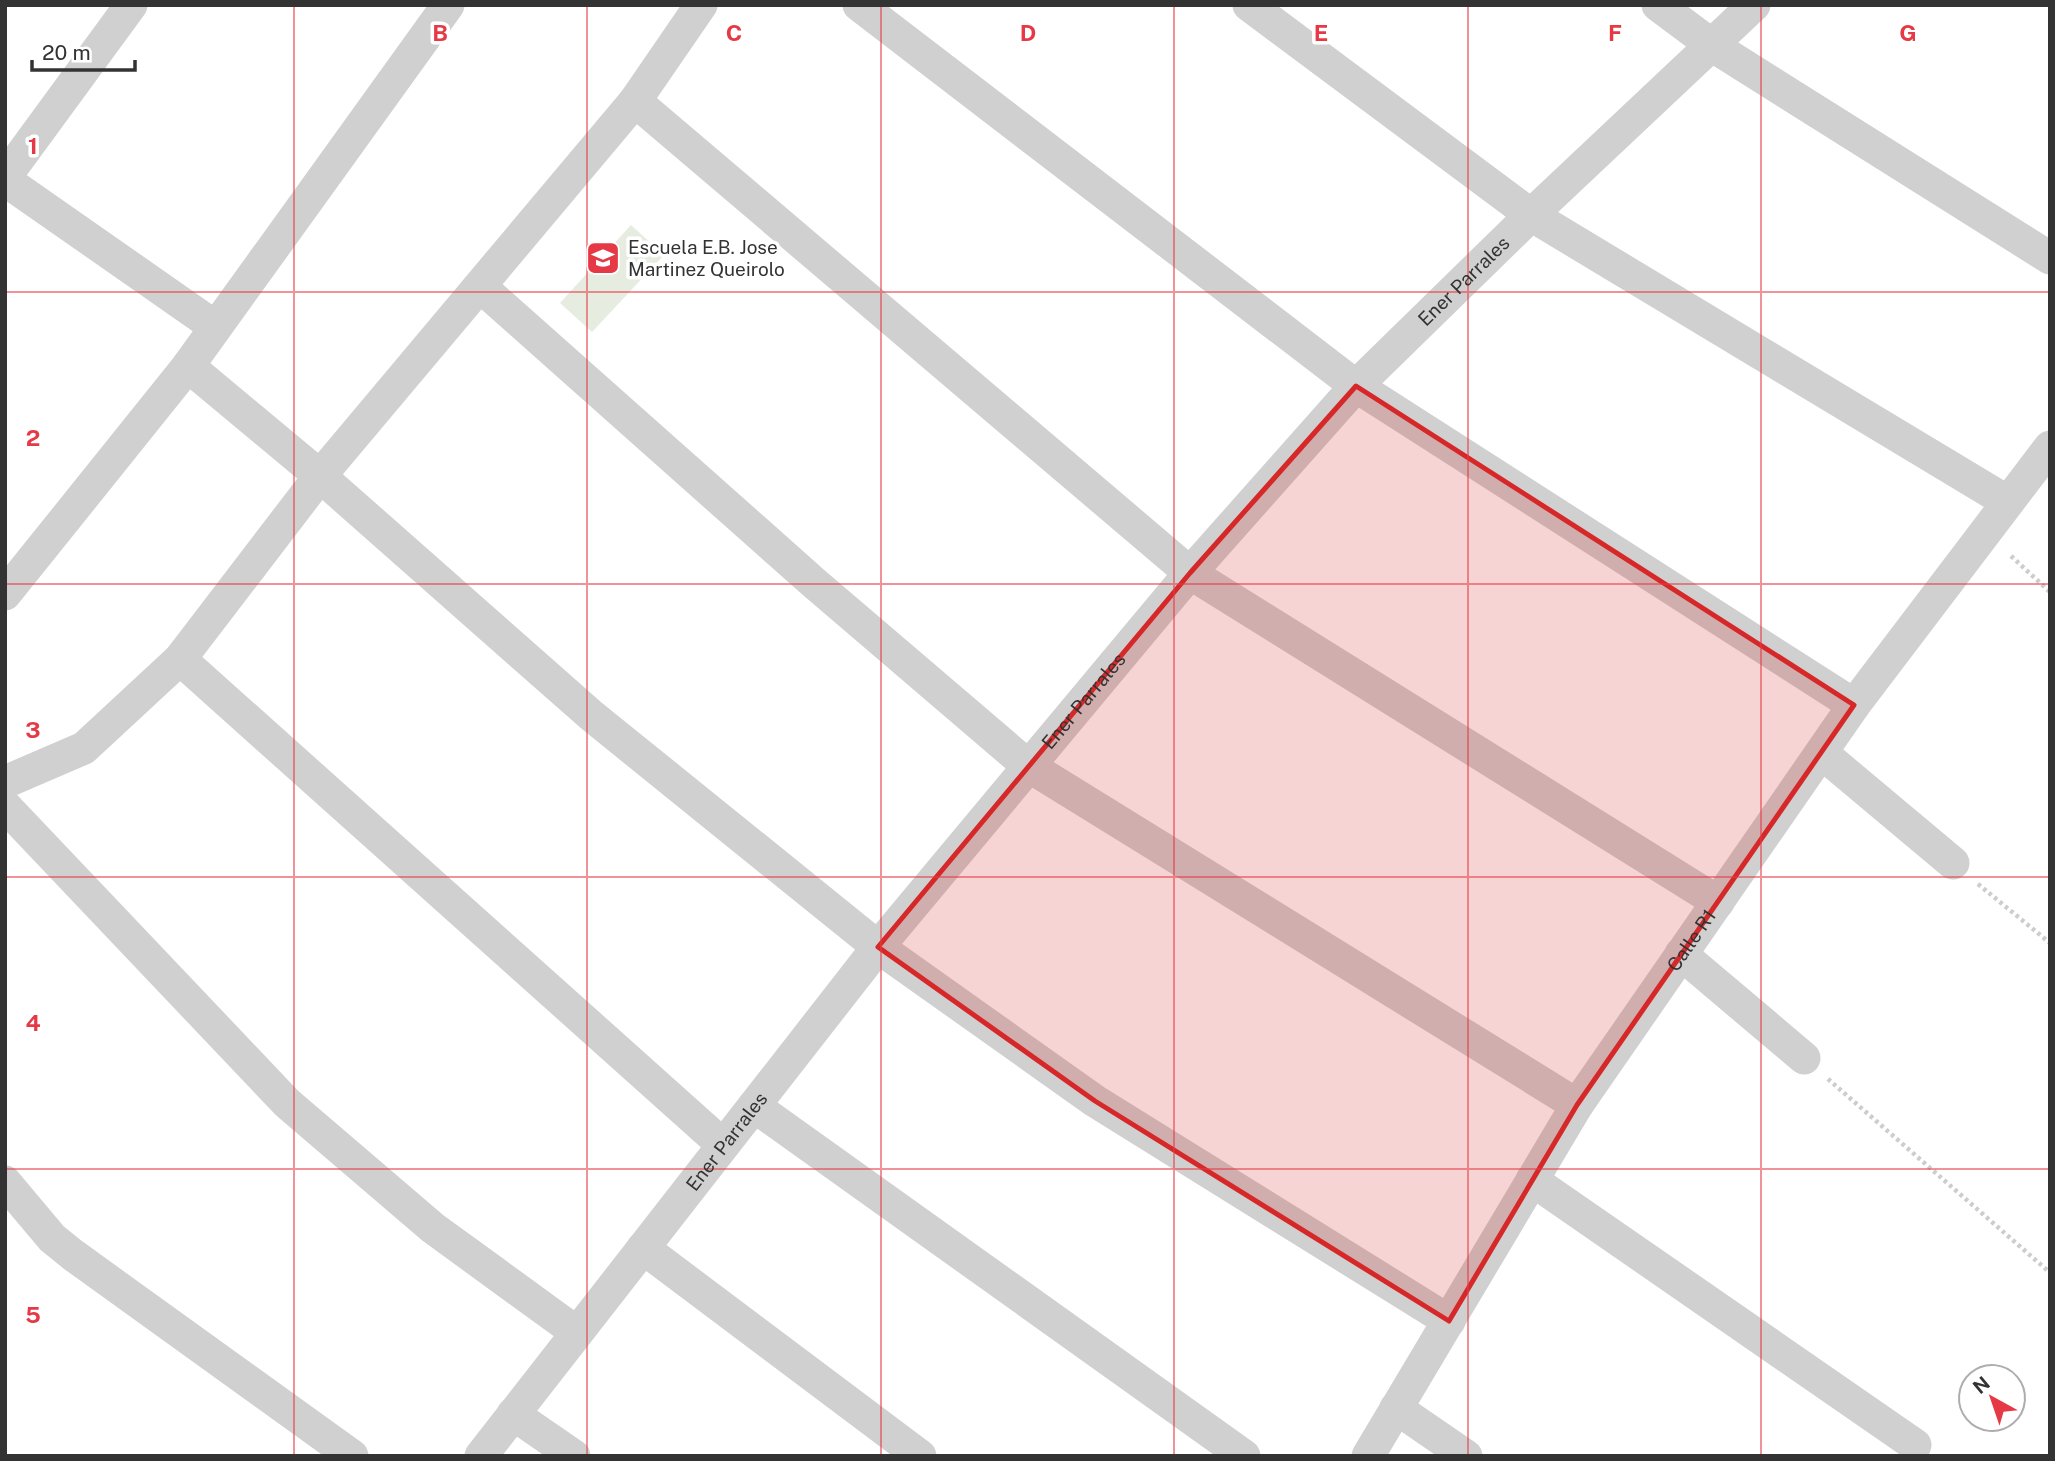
<svg xmlns="http://www.w3.org/2000/svg" width="2055" height="1461" font-family="'Public Sans',sans-serif">
<rect width="100%" height="100%" fill="#fff"/>
<path fill="#e6ecdf" d="M631,225l33,30 -72,77 -32,-29z"/>
<g fill="none" stroke-linecap="round" stroke-linejoin="round">
<path stroke="#cdcdcd" stroke-width="4.5" stroke-dasharray="3.5 3.5" stroke-linecap="butt" d="M2011,556l39,36
M1978,884l72,59
M1828,1079l219,191"/>
<g stroke="#d0d0d0" stroke-width="33">
<path d="M859,5l497,381 498,319"/>
<path d="M1249,5l282,210 475,286"/>
<path d="M1658,5l55,41 337,212"/>
<path d="M635,101l555,472 528,329"/>
<path d="M5,177l126,-172"/>
<path d="M5,180l209,146"/>
<path d="M481,287l332,295 214,183 550,340"/>
<path d="M188,366l132,110 272,240 286,231 217,154 354,220"/>
<path d="M5,594l183,-228 260,-361"/>
<path d="M180,659l543,486"/>
<path d="M1823,754l130,109"/>
<path d="M5,782l79,-34 96,-89 140,-183 315,-375 66,-96"/>
<path d="M5,806l282,297 146,125 143,104"/>
<path d="M1681,954l123,104"/>
<path d="M754,1106l490,350"/>
<path d="M1532,1180l383,265"/>
<path d="M5,1182l47,56 21,17 279,201"/>
<path d="M643,1248l277,208"/>
<path d="M1396,1408l70,48"/>
<path d="M513,1414l61,42"/>
<path id="s1" d="M481,1456l397,-509 312,-374 166,-187 175,-171 223,-210"/>
<path id="s2" d="M1368,1456l209,-351 277,-400 196,-258"/>
</g>
</g>
<path fill="#d62828" fill-opacity="0.2" stroke="#d62828" stroke-width="5" stroke-linejoin="round" d="M1356,386l498,319 -277,400 -128,216 -354,-220 -217,-154 312,-374z"/>
<path fill="none" stroke="#e63946" stroke-width="2" stroke-opacity="0.55" d="M294,5v1451M587,5v1451M881,5v1451M1174,5v1451M1468,5v1451M1761,5v1451M5,292h2045M5,584h2045M5,877h2045M5,1169h2045"/>
<defs>
<g id="school-square" transform="scale(1.75)"><rect x="-9" y="-9" width="18" height="18" rx="4" fill="#e63946" stroke="#fff"/><path d="M0-5L7-2L0 1L-7-2ZM-4 1L0 2.5L4 1V4Q0 6-4 4Z" fill="#fff"/></g>
</defs>
<g fill-rule="evenodd">
<use href="#school-square" x="603" y="258"/>
</g>
<g text-anchor="middle" stroke-width="7" stroke-linejoin="round" paint-order="stroke">
<g font-size="19" fill="#333" stroke="#fff" text-anchor="start">
<text x="628" y="254">Escuela E.B. Jose<tspan x="628" dy="22">Martinez Queirolo</tspan></text>
</g>
<g font-size="19" fill="#333" stroke="#fff">
<text dy="7" stroke="none"><textPath href="#s1" startOffset="1533">Ener Parrales</textPath></text>
<text dy="7" stroke="none"><textPath href="#s1" startOffset="966">Ener Parrales</textPath></text>
<text dy="7" stroke="none"><textPath href="#s2" startOffset="609">Calle R1</textPath></text>
<text dy="7" stroke="none"><textPath href="#s1" startOffset="399">Ener Parrales</textPath></text>
</g>
</g>
<g font-size="23" text-anchor="middle" font-weight="bold" fill="#e63946" stroke="#fff" stroke-width="7" stroke-linejoin="round" paint-order="stroke">
<text x="440" y="41">B</text>
<text x="734" y="41">C</text>
<text x="1028" y="41">D</text>
<text x="1321" y="41">E</text>
<text x="1615" y="41">F</text>
<text x="1908" y="41">G</text>
<text x="33" y="154">1</text>
<text x="33" y="446">2</text>
<text x="33" y="738">3</text>
<text x="33" y="1031">4</text>
<text x="33" y="1323">5</text>
</g>
<rect width="2055" height="1461" fill="none" stroke="#333333" stroke-width="14"/>
<g transform="translate(1992 1398) rotate(320)"><circle r="33" fill="#ffffff" stroke="#adadad" stroke-width="2"/>
<path d="M0-5L12 26L0 18L-12 26Z" fill="#e63946"/>
<text y="-10" font-size="19" font-weight="bold" text-anchor="middle" fill="#333333">N</text>
</g>
<path d="M32 60v10h103v-10" fill="none" stroke="#333333" stroke-width="3.5"/>
<text x="42" y="60" font-size="21" fill="#333333" stroke="#ffffff" stroke-width="5" paint-order="stroke">20 m</text>
</svg>
